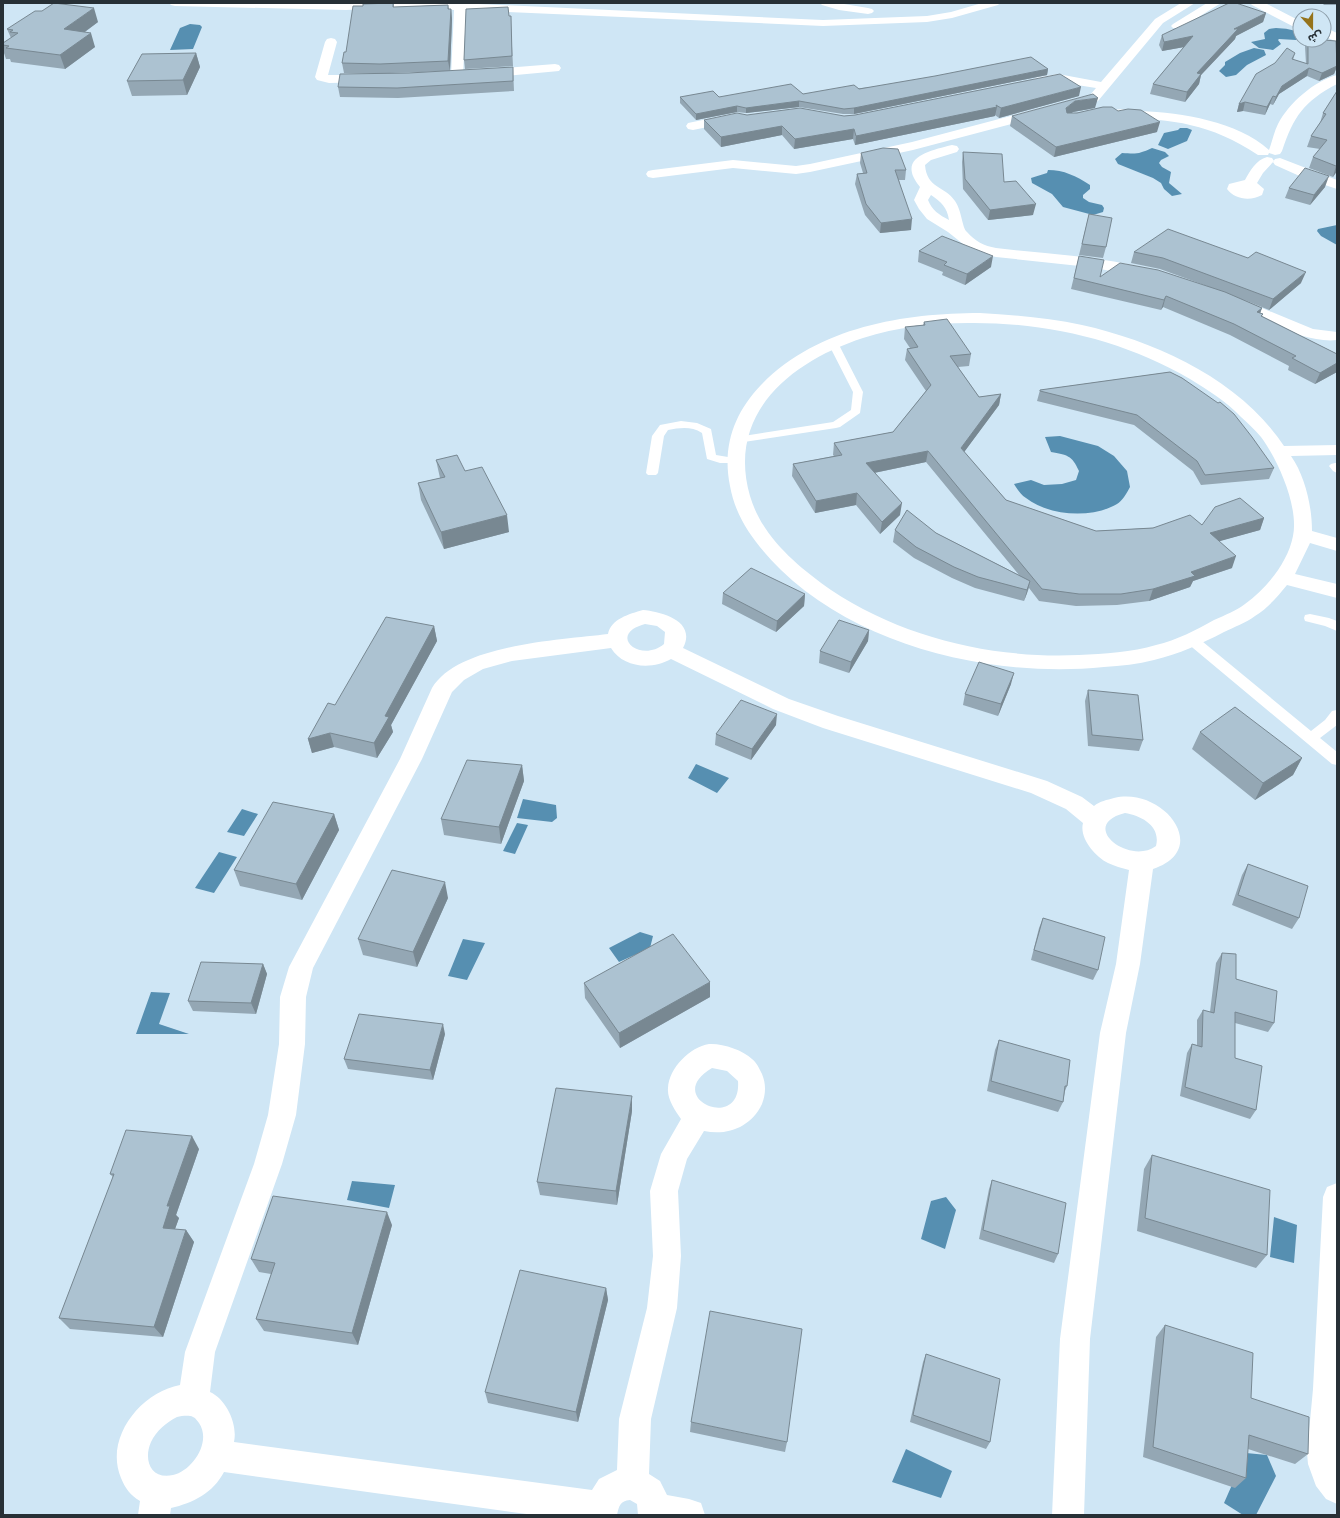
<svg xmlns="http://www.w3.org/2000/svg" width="1340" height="1518" font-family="'Nunito Sans','Noto Sans Arabic',sans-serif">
<rect width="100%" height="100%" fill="#cfe6f5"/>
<path fill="#568fb1" d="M190,24l10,1 2,2 -9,22 -23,1 10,-22z
M1276,28c8,1 20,0 24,8l-4,4 -17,-1 -1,1 3,4 -8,6 -14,-2 -8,-6 14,-3 -1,-6 5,-4z
M1254,48l10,2 2,5 -19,10 -11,10 -10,2 -7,-6 6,-6v-3l15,-9z
M1180,128h7l5,2 -5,11 -19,8 -10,-4 6,-12 14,-3z
M1152,148l13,4 4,4 -8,4 -2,3 3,4 9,5 -2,11 13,11 -10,2 -8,-7 -3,-6 -8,-5 -35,-14 -3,-5 7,-6c15,1 17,1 30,-5z
M1048,170c16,0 28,6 42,15v4l-7,6v3l6,4 13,3 2,3 -1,4 -10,3 -30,-8 -11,-13 -20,-11 -1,-5 16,-5z
M1337,225v20l-16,-9 -4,-5 1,-2z
M1060,436l38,10 16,10 13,15 3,16c-3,6 -8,14 -13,17 -25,15 -68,12 -91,-6 -5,-3 -9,-9 -12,-14l17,-4 13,5 18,-1 14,-4 3,-9c-7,-16 -12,-16 -28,-19l-6,-15z
M696,764l33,14 -12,15 -29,-15z
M523,799l33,6 1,13 -5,4 -35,-4z
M242,809l16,5 -14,22 -17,-4z
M517,823l11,2 -13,29 -12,-3z
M219,852l18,5 -23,36 -19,-5z
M640,932l13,4 -3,12 -31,14 -10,-14z
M463,939l22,4 -18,37 -19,-4z
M151,992l19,1 -11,31 30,10h-53z
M352,1181l43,4 -6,23 -42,-8z
M946,1197l10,13 -11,39 -24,-10 10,-38z
M1274,1217l23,8 -3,38 -24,-6z
M906,1449l46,22 -11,27 -49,-16z
M1246,1453l21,2 9,21 -20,39h-13l-19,-12z"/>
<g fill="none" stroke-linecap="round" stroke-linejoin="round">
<path fill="#fff" fill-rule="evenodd" d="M833,340l5,3 25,49 -3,21 -20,14 -4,1 -99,15 -4,-1 -2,-2 6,-3 96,-15 18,-12 2,-18 -25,-49z
M681,421l16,2 14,6 5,26 24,4 2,2 -2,2h-20l-13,-4 -5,-26c-11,-7 -22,-5 -34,-3l-4,6 -6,37 -2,2h-8l-2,-2 6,-37 8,-11z
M1335,463h2v10l-4,-2 -4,-5 2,-2z
M1310,614l19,4 8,3v10l-12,-5 -20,-5 -1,-3 1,-3z
M1192,635l5,2 114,94 14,-11 7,-9 5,-1v15l-17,13 17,14v13l-5,-1 -145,-121 -1,-3 1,-3z"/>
<path fill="#fff" fill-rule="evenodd" d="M169,3h288l366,17 104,-4 24,-4 31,-9h18l-2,2 -46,13 -25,4 -104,4 -357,-16 -3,66 -2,3h-8l-2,-3 3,-66 -50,-3 -58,3 -171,-4 -4,-1z
M820,3h18l30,5 4,1 2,2 -2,2 -4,1 -29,-4 -17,-5z
M1181,3h14l-32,20 -65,78 -185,49 -103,22 -14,2 -63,-6 -80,10 -5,-1 -2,-3 2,-3 5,-1 80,-10 63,6 14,-2 102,-22 178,-47 6,-7 -38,-6 -19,3 -4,-1 -2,-3 2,-3 23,-4 43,8 54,-63z
M1207,3h14l-40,25h-8l-2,-2 2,-2z
M1250,3h15l35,18v9l-48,-25z
M1324,27l13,6v9l-13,-6z
M331,38l4,1 2,3 -9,33h42l4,1 2,3 -2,3 -45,1 -12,-3 -2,-3 10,-35 2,-3z
M555,64l4,1 2,3 -2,3 -77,7 -4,-1 -2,-3 2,-3 4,-1z
M1337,75v9c-34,18 -43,32 -55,67l-2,3 -5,1 -6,-2 -1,2h-10c-49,-32 -83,-35 -140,-38l-5,-1 -1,-3 1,-3c9,-2 19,0 28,1 41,2 96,10 128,39 3,-8 5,-18 9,-26 11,-21 36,-43 59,-49z
M732,114l5,1 1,3 -1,3 -44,9 -5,-1 -2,-3 2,-3z
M952,145l5,1 2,3 -2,3 -26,8 -6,5c2,24 19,20 30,36 7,10 7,27 12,31 8,9 17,14 29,16 51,6 103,8 153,21l3,3 -3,3 -5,2 -55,-10 -93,-10 -17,-4 -11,-5 -20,-16 -21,-13 -8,-10 -5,-9 6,-13c-24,-29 8,-36 32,-42zM931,195c10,7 16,12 18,25 -10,-5 -17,-10 -21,-20z
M1267,157l5,1 2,3 -11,12 -6,10 7,6 -2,6c-11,6 -27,5 -35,-6l2,-5 16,-4c5,-9 11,-20 22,-23z
M1280,158l57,22v9l-33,-11 -29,-13 -2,-3 2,-3z
M1235,297l78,32 24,3v8c-31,4 -80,-22 -108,-35l-2,-3 2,-3z
M980,313c34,2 69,5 102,12 76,17 158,55 202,121l53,-1v10l-46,1c14,20 21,50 21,75l25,7v13l-27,-8 -15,31 42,10v14l-50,-13c-9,11 -19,23 -32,31 -9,7 -21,11 -31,16 -23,12 -45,22 -70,28 -16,4 -33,6 -50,7 -110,11 -242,-19 -323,-97 -24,-24 -45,-50 -51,-84 -8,-39 4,-73 31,-101 56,-58 143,-72 219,-72zM968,323c78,-1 155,17 222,56 18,11 37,23 51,38 7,6 14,13 20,20 17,23 38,70 32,99 -5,26 -26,52 -48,68 -9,7 -20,11 -31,16 -18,10 -37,20 -58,25 -24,7 -52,9 -77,10 -85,4 -176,-17 -248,-65 -34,-24 -69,-53 -81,-94 -24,-83 42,-135 113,-158 34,-11 70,-15 105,-15z
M643,610c19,2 54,11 40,38l106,51 49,17 209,65 35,16 12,9c6,-5 13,-6 20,-8 48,-12 99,51 39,71l-13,95 -14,69 -36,306 -6,176h-32l8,-176 40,-306 16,-69 13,-94c-7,-2 -15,-4 -21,-7 -13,-7 -29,-25 -25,-40l-17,-14 -35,-16 -208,-65 -50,-19 -102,-50c-19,11 -48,9 -60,-11l-99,13 -29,8 -19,11 -12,12 -30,67 -109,209 -7,29 -1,47 -9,71 -14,49 -67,188 -5,40c16,7 28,32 24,50l358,48 7,-11 18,-9 2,-51 28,-111 6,-52 -3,-65 11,-37 20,-35c-6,-9 -14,-20 -13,-31 1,-20 22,-41 41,-44 13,-1 34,6 43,15 5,4 7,9 10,15 4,10 4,19 0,30 -11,23 -34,32 -58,27l-17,28 -9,32 3,65 -4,52 -26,111 -2,55 11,7 7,14 22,4 12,4 4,12h-67l-1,-11 -7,-4c-10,1 -11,6 -13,15h-83l-310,-43c-11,21 -31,31 -53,36l-1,7h-32l2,-14c-10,-6 -15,-13 -19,-23 -17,-40 20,-86 59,-93l5,-33 69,-188 14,-49 11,-71 1,-47 9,-30 111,-208 32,-71c26,-44 129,-48 176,-54 3,-15 21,-20 35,-24zM645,624l12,2 8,6 -1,12c-20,17 -49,-2 -31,-15 3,-2 8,-4 12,-5zM1125,813c17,3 36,13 31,33 -27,20 -79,-21 -31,-33zM712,1068l15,3 11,10c4,52 -77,17 -26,-13zM177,1417c5,-1 12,-2 16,0 3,1 4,4 6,6 13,19 -7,48 -26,52 -22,5 -30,-15 -22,-33 5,-11 16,-20 26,-25z
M1337,1183v321l-11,-5 -10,-13 -8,-22 -1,-11 6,-64 10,-192 4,-10z"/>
</g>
<path fill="#94a7b4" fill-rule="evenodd" d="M394,3v4l54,-2 1,4h2l1,10 -2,52 63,-4 1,24 -116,7 -58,-1 -2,-10 36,-14h-30l-2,-10 21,-57zM447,71l-38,2h-19l32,-1z
M1322,3h15v2h-13z
M1266,13l-3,9 -27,14 -1,3 -34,36 -2,9 -14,18 -35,-8 3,-10 31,-37 -22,4 -3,-6 3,-10z
M509,16h2v10l2,40 -48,3 -1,-9z
M98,22l-13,10 10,15 -30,22 -54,-7 -1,-3h-4l-3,-9v-7l8,-5 -4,-9z
M1307,40h17l12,1 1,26 -3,7 -15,7 -12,-5 -28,18 -6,11 -3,-1 -5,11 -22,-4 -6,1 2,-8 56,-51 -2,7 13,4 -1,-18z
M196,53l4,14 -13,28 -55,1 -5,-15z
M1048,69l-1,6 -193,39h-11l-44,-7 -53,6 -9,-1 -41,8 -16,-17v-6h39l84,-3z
M1337,91v80l-4,6 -24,-9 4,-11 7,-8 -13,-2 4,-11 9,-13 3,-10z
M1079,96l-80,22 -4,-3v1l-140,29 -2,-6 -59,10 -12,-14 -61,12 -17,-18v-9l43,-5 97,1z
M1095,108l-22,4 -2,1 47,-2 39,21 -103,25 -44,-31 2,-10z
M963,152l70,63 -45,5 -25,-31 -1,-27z
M861,153l45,17 -1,10h-6l12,50 -31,3 -15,-18 -10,-31 2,-10 6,-1 -3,-10z
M1325,187l-15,18 -25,-7 4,-10z
M1089,214l17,33 -3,11 -24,-3z
M919,251l72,16 -26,18 -23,-10 1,-3 -25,-10z
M1134,252l167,31 -32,27 -27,-11 20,9 -2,5 3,1 -1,2 75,38v18l-22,12 -27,-14 1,-4 -59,-31 -67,-28 -2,3 -90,-21 8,-33 21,21 107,9 -47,-17 -29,-6z
M924,322l47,32 -2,12 -11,1 21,30 22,-3 -2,11 -35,47 42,48 90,31 106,-6 62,-7 -4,12 -41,11 13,27 -39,13 -3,6 -41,14 -32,4 -41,1 -37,-5 -10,-13 -5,13 -49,-13 -23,-10 -38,-20 -21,-16 2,-12 41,3 83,42 -93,-113 -52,11 26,42 -20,19 -24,-29 -41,8 -23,-37 1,-12 41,-8 -1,-1 1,-12 59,-11 33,-41 -21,-31 2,-11 3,-1 -6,-9 1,-12 18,-2z
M1170,372l104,96 -5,11 -68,6 -8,-14 -59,-46 -97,-24 3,-11z
M436,460l29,11 44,61 -65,17 -23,-49 -3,-17 22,-5z
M723,593l82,1 -1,12 -28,26 -54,-28z
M434,626l3,15 -46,84 2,7 -16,26 -43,-11 -22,6 -4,-14 27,-34z
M869,630l-1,11 -19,32 -30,-10 1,-12z
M1011,684l-13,32 -35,-11 2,-11z
M1088,690l55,50 -4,11 -51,-5 -3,-45z
M776,725l-25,35 -36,-15 1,-11z
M1200,732l102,26 -9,17 -38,25 -63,-51z
M522,765l2,16 -23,63 -57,-9 -3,-16z
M334,814l5,16 -37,70 -62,-14 -6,-16z
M1248,864l51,54 -7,11 -60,-24 10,-30z
M448,898l-31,69 -54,-12 -5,-16z
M1043,918l55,52 -5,10 -62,-20 8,-32z
M1222,953l14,26 38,44 -6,9 -33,-9v35l21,52 -6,9 -70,-23 7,-43 5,-9 5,1v-25l6,-10 7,2 6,-49z
M263,964l4,10 -11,40 -63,-3 -5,-10z
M584,983l126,14 -90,51 -35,-50z
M445,1034l-12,46 -85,-11 -4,-10z
M999,1040l68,46 -2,5 -2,11 -5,10 -71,-21 8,-41z
M632,1111l-15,94 -77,-10 -3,-13z
M199,1149l-23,66 3,3 -4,11 11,1 8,12 -31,95 -93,-8 -11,-11 54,-141 -3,-3z
M1152,1155l115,100 -11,13 -119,-37 7,-62z
M992,1180l66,74 -4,9 -75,-24 10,-50z
M392,1225l-34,120 -94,-14 -8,-12 15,-45 -12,-2 -8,-13z
M606,1288l2,12 -30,122 -90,-19 -3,-11z
M1165,1325l143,129 -13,10 -47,-15 -2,29 -11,10 -92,-31 13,-120z
M926,1354l64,88 -4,7 -76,-27 13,-60z
M691,1422l96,20 -2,10 -95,-20z"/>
<path fill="#788892" d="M94,8l4,14 -30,22 -4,-15z
M451,9l1,10 -2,52 -2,-10z
M1266,13l-3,9 -27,14 -1,3 -34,36 -2,9 -14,18 2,-10 10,-19 37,-44z
M91,33l4,14 -30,22 -5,-14z
M1193,36l-3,10 -28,5 2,-9z
M196,53l4,14 -13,28 -4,-15z
M1337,66l-3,8 -15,7 3,-8z
M1309,68l-2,8 -28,18 -6,11 3,-8 6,-11z
M1048,69l-1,6 -193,39v-6z
M1081,87l-2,9 -80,22 2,-10z
M1273,96l-3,8 -5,11 2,-8z
M1098,98l-3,10 -22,4 -9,7 2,-11 9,-7z
M799,101v6l-53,6v-5z
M1245,102l-2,9 -6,1 2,-8z
M737,106v6l-41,8v-6z
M997,107l-2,9 -140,29 1,-9z
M1160,122l-3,10 -103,25 2,-10z
M782,126v9l-61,12v-10z
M854,129l-1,10 -59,10 1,-10z
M1337,166v5l-4,6 3,-11z
M1329,176l-4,11 -15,18 4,-10z
M1036,204l-3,11 -45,5 2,-10z
M912,219l-1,11 -31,3 1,-10z
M993,256l-2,11 -26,18 2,-11z
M1306,272l-5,11 -32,27 4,-11z
M1166,296l-3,11 -2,3 3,-10z
M1262,308l-4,11 -1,-7z
M1337,363v9l-22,12 5,-11z
M1001,394l-2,11 -40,54 2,-11z
M928,451l-2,11 -62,13 2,-12z
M857,493l-1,12 -41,8 1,-12z
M902,503l-2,12 -20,19 2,-12z
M507,515l2,17 -65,17 -3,-17z
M1264,518l-4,12 -54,15 4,-12z
M1236,556l-4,12 -39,13 -3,6 -41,14 4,-12 38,-17z
M1030,581l-3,12 -3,8 3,-11z
M805,594l-1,12 -28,26 1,-11z
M434,626l3,15 -46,84 2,7 -16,26 -3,-15 11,-27z
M869,630l-1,11 -19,32 2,-11z
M1014,673l-3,11 -13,32 3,-12z
M777,714l-1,11 -25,35 1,-11z
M330,733l4,14 -22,6 -4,-14z
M1302,758l-9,17 -38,25 8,-17z
M522,765l2,16 -23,63 -2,-17z
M334,814l5,16 -37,70 -6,-16z
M445,882l3,16 -31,69 -4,-15z
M263,964l4,10 -11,40 -5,-11z
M710,982v15l-90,51 -1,-15z
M443,1024l2,10 -12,46 -3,-10z
M632,1096v15l-15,94 -1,-14z
M192,1136l7,13 -23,66 3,3 -8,22 -8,-12 4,-22z
M387,1212l5,13 -34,120 -6,-12z
M186,1230l8,12 -31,95 -9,-10z
M606,1288l2,12 -30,122 -2,-10z"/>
<path fill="#acc2d1" stroke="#788892" d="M54,3l40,5 -30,21 27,4 -31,22 -54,-7 3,-2 -6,-1v-2l15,-10 -8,-1 3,-2 -6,-1 28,-18h7z
M393,3v4l55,-2v4h3l-3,52 -68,3 -38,-1 2,-11h2l7,-46h10v-2z
M1229,3h7l30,10 -32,16h4l-41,44 4,1 -14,18 -34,-8 40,-48 -29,6 -2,-7z
M508,7l1,9h2l1,40 -48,4 2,-51z
M1308,40h16l12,1 1,25 -15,7 -13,-5 -27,18 -6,11 -3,-1 -6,11 -22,-5 -6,2 17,-30 19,-11 12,-15 8,5 -3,6 16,5z
M196,53l-13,27 -56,1 15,-27z
M1031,57l17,12 -194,39 -10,1 -45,-8 -53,7 -9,-2 -41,8 -16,-17 33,-6 6,6 72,-13 12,10 51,-9 5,4 76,-13z
M513,67v14l-116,7 -59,-1 2,-13 69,-1z
M1060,74l21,13 -80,21 -5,-3 1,2 -141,29 -2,-7 -59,10 -13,-13 -61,11 -17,-17 33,-7 10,2 53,-7 44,8 11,-1z
M1337,91v75h-1l-23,-9 14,-17 -16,-4 15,-22 -3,-1z
M1093,94l5,4 -23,3 -9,7 1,5h10l26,-6h9l6,4 10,-2 13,1 19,12 -104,25 -44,-31z
M883,148l15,1 8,21h-11l17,49 -31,4 -15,-19 -9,-30 10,-1 -6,-20z
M963,152l39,2 2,28 12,-1 20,23 -46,6 -25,-31z
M1305,168l24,8 -15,19 -25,-7z
M1089,214l23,4 -6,29 -24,-3z
M1168,229l80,29 8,-6 50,20 -33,27 -110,-41 -29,-6z
M942,236l51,20 -26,18 -23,-9 3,-3 -28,-11z
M1079,256l25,4 -4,17 20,-14 38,7 67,22 37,16 -5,4 6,2 -2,2 76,38v9l-17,10 -28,-15 4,-2 -62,-32 -68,-28 -2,4 -90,-22z
M947,319l24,35 -21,2 29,41 22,-3 -40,54 45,52 90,31 57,-3 37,-13 12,10 13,-18 25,-9 24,20 -54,15 26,23 -45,16 4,4 -42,13 -32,5h-42l-37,-5 -114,-138 -62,12 36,40 -20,19 -25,-29 -41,8 -23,-37 49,-9 -8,-12 59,-11 38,-47 -24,-36 11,-2 -13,-20 20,-2 -1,-3z
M1170,372l12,6 36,25 2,-1 14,12 18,23 22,31 -69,7 -8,-14 -60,-46 -97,-24v-1z
M457,455l8,16 17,-4 25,48 -66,17 -23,-49 27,-6 -9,-17z
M907,510l29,23 94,48 -3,9 -49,-13 -24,-10 -38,-20 -21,-17z
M751,568l54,26 -28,27 -54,-28z
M386,617l48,9 -49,90 4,1 -15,26 -44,-10 -22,6 20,-36 7,2z
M839,620l30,10 -18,32 -31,-11z
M979,662l35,11 -13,31 -36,-10z
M1088,690l50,5 5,45 -51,-5z
M741,700l36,14 -25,35 -36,-15z
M1235,707l67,51 -39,25 -63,-51z
M467,760l55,5 -23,62 -58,-8z
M273,802l61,12 -38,70 -62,-14z
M1248,864l60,22 -9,32 -61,-23z
M392,870l53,12 -32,70 -55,-13z
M1043,918l62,19 -7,33 -64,-20z
M673,934l37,48 -91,51 -35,-50z
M1222,953l14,1v25l41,12 -3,32 -39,-11v46l27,8 -6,44 -71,-23 7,-43 10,3 1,-37 11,3z
M201,962l62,2 -12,39 -63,-2z
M359,1014l84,10 -13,46 -86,-11z
M999,1040l71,20 -3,26h-2l-2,16 -72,-21z
M556,1088l76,8 -16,95 -79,-9z
M126,1130l66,6 -25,70h3l-7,22 23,2 -32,97 -95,-9 55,-144h-4z
M1152,1155l118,35 -3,65 -122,-37z
M992,1180l74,23 -8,51 -75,-24z
M273,1196l114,16 -35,121 -96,-14 19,-56 -24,-4z
M520,1270l86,18 -30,124 -91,-20z
M710,1311l92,18 -15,113 -96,-20z
M1165,1325l88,28 -2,45 58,19 -1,37 -59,-19 -3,43 -93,-31z
M926,1354l74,25 -10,63 -77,-27z"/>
<rect width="1340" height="1518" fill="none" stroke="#273036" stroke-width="8"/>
<g transform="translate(1312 28) rotate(159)"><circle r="19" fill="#cfe6f5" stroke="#8c9da9"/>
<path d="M0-3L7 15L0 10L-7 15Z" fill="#95731b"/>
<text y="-6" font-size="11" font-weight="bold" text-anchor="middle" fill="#273036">ش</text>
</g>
</svg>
